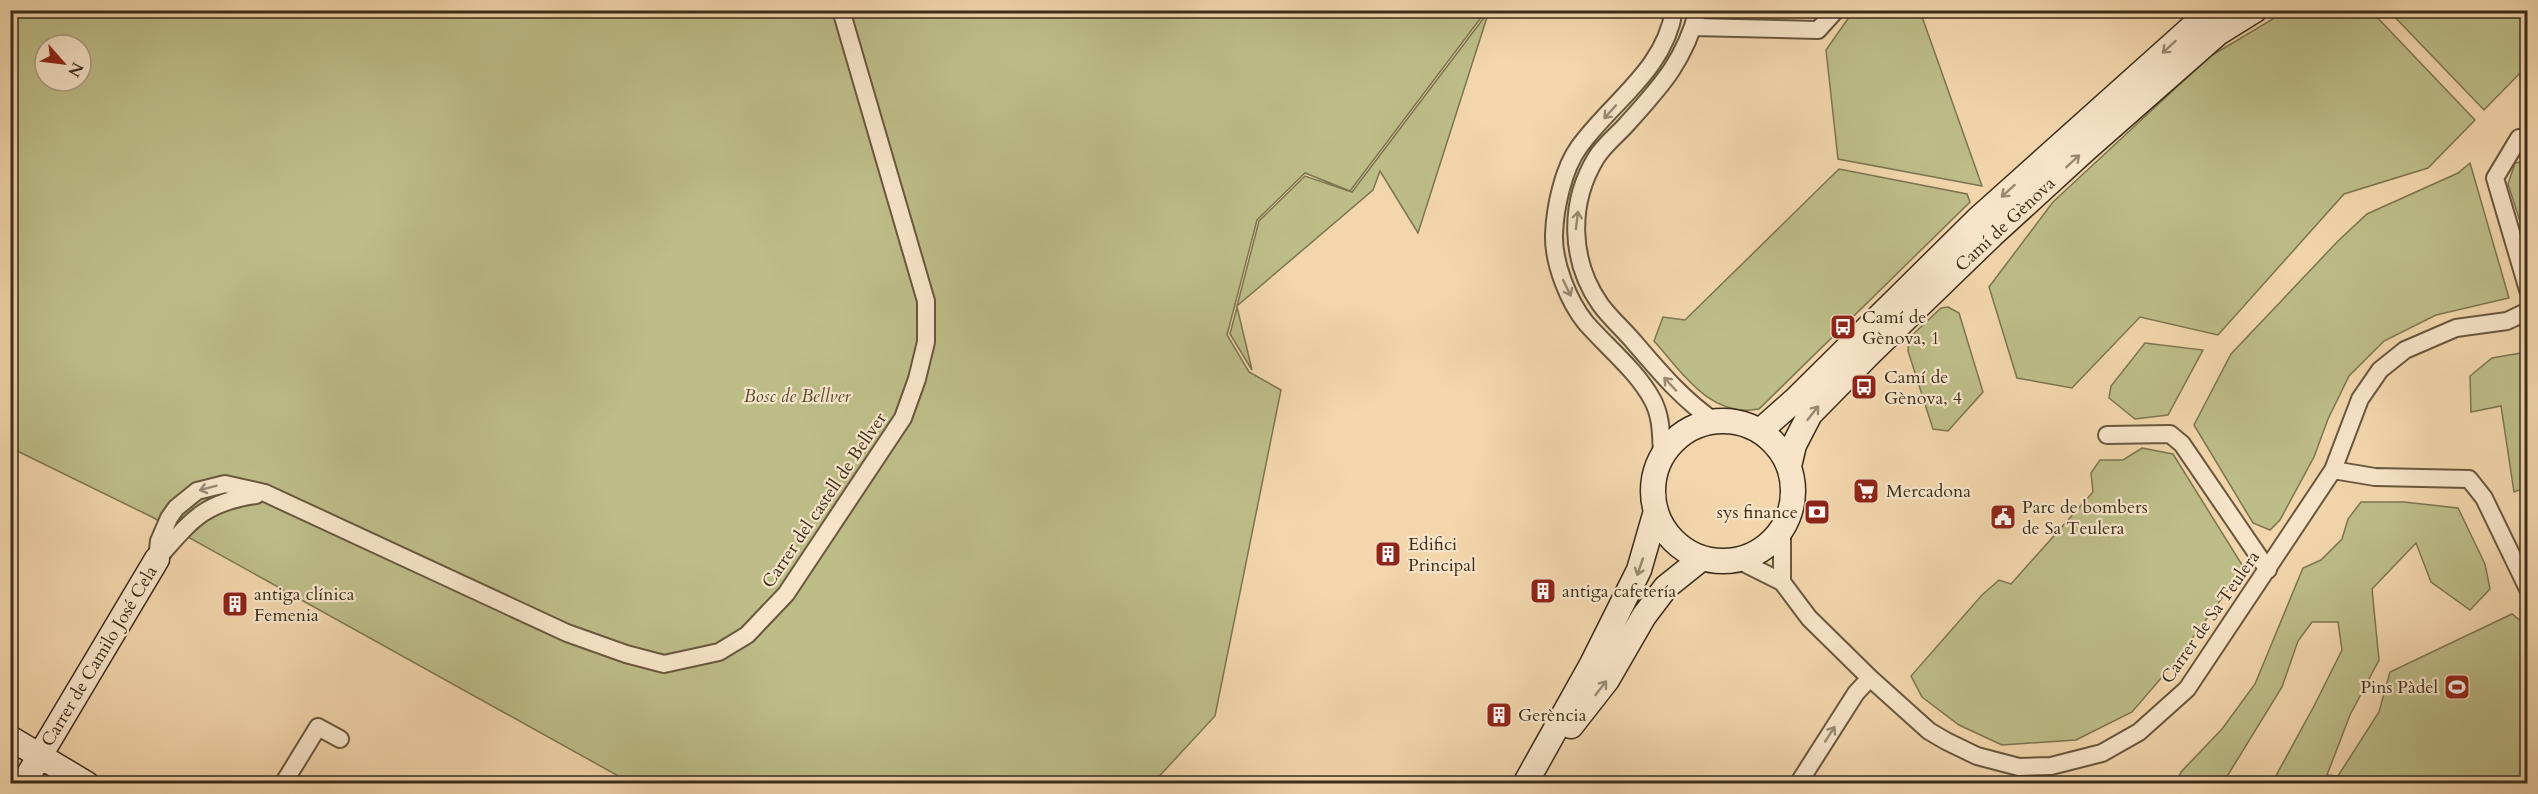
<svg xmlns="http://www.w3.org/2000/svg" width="2538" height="794" font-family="Cardo,serif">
<rect width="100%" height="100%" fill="#f3d6ac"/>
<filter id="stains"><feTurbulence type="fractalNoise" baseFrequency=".00333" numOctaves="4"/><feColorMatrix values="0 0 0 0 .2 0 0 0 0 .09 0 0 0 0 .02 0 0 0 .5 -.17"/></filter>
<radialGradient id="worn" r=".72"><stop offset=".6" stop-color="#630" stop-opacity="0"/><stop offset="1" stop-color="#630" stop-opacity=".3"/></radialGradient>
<path fill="#bdbd88" stroke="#7c7551" stroke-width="1.5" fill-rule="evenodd" d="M1854,10l66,1 62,175 -144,-27 -12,-109z
M10,11h1476l-136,180 -45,-18 -48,47 -30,115 22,37 32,18 -66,326 -63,68 -521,-1 -479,-266 -141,-69zM45,45h36v36h-36z
M1489,11l-71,222 -38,-62 -7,19 -136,116 22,-85 46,-45 47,16z
M2286,11h85l104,109 -47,48 -84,26 -126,141 -78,-18 -68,71 -55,-10 -28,-91 64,-85 156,-145z
M2389,11h138v55l-43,44z
M2527,161h1l-1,82 -19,-59 7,-21z
M2470,163l39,135 -73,17 -52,26 -35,35 -21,43 -14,38 -34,63 -10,10 -17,-7 -59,-98 37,-71 107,-113 29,-27 91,-41z
M1839,169l128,25 3,8 -211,207c-49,9 -76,-36 -105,-68l9,-24 22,3z
M1237,307l15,63 -22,-36z
M1948,307l11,6 24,79 -35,39 -15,-2 -25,-78 1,-13 32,-30z
M2145,343l58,7 -35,65 -33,4 -26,-21 2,-12z
M2527,352v135l-13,5 -13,-86 -30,6 -1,-36 22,-18z
M2142,448l31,6 71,114 -69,94 -43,50 -56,28 -74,5 -43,-20 -37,-28 -11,-21 71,-81 17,-15 12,4 82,-92 -2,-19 9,-13h23z
M2361,502h43l54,6 27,56 5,25 -20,21 -39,-28 -15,-39 -44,46 7,71 -29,55 -23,60 11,1 41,-64 11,-40 122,-58 15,12v157h-255l42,-77 28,-56 -4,-28h-26l-14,19 -16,46 -59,96h-47l5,-11 41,-43 33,-45 48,-116 18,-8 21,-21 6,-20z"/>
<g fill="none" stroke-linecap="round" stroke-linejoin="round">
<g stroke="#69573e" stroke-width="20">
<path id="street" d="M1698,10c-14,52 -37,76 -72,115 -9,10 -23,21 -30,33 -28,46 -26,103 4,146 10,14 23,25 34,38 25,29 48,57 80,79
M1693,27l125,3 18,-20
M2519,138l-24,40 33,112
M2107,435l63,-1 12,10 86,126
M1662,456c-1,-20 0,-39 -10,-57 -16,-29 -45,-52 -66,-76 -18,-22 -33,-61 -32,-89 1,-26 9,-65 25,-87 32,-45 86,-77 95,-137
M2333,470l42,7 94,2 15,19 44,91
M157,559l2,-18 10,-23 7,-10 21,-17 28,-7 40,9 302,140 59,21 38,10 55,-12 28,-17 39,-41 117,-176 14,-39 9,-37v-41l-85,-291
M157,559c34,-38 45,-56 99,-64
M1738,560l44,22v-52
M1782,582l27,36 61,60 59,53 17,10 31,15 42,11 32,-1 51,-13 37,-21 48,-43 146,-219 27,-71 20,-29 25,-20 51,-22 51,-7 21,-10
M283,784l35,-57 22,12
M1798,784l58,-91 14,-15"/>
</g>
<g stroke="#3b2d1a" stroke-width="27">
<path id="secondary" d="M1653 491a70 70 0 1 1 140 0a70 70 0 1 1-140 0Z
M1760,431l35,-31 183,-181 221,-198 15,-11
M1789,466l5,-21 16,-31 61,-62 121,-117 93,-85 133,-117 37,-23
M1571,726l36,-46 37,-64 22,-29 35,-28
M10,738l77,46
M23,784l134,-225
M1525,784l67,-120 47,-94 17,-59"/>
</g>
<use href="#street" stroke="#f7e4c9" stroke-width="16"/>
<use href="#secondary" stroke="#f7e4c9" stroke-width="24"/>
</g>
<defs><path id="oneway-shaft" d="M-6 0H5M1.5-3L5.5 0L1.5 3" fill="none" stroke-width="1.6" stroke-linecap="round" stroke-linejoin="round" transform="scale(1.5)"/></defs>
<g stroke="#998872">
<use href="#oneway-shaft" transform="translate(2169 47) rotate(138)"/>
<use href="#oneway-shaft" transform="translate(1610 112) rotate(132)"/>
<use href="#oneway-shaft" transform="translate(2073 161) rotate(-43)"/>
<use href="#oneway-shaft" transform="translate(2008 191) rotate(138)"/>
<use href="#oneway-shaft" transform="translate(1577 220) rotate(-83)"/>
<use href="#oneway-shaft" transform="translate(1567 288) rotate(64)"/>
<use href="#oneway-shaft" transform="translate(1670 384) rotate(-133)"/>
<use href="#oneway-shaft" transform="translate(1813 413) rotate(-52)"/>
<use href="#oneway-shaft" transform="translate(208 488) rotate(165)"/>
<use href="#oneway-shaft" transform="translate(1640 567) rotate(109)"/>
<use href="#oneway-shaft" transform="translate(1601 688) rotate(-52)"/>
<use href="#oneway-shaft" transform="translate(1830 734) rotate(-57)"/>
</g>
<defs>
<g id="bus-square" transform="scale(1.35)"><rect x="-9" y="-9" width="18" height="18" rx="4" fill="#8f2418" stroke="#f7e4c9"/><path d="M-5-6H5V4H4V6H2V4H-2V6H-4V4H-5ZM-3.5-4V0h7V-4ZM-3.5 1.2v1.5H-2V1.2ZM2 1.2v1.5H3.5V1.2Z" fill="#fff"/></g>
<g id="supermarket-square" transform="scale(1.35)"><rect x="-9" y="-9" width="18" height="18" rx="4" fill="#8f2418" stroke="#f7e4c9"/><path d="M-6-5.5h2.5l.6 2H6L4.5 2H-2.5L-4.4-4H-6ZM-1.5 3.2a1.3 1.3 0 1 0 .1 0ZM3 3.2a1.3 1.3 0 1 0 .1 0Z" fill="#fff"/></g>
<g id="bank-square" transform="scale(1.35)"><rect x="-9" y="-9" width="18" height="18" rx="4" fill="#8f2418" stroke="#f7e4c9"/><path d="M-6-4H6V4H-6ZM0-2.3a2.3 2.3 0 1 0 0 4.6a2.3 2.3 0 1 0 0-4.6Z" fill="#fff"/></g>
<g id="civic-square" transform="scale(1.35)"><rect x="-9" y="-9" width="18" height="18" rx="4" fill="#8f2418" stroke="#f7e4c9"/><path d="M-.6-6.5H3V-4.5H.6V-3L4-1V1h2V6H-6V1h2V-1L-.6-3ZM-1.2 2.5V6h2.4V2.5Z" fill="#fff"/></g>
<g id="building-square" transform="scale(1.35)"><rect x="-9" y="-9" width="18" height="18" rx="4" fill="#8f2418" stroke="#f7e4c9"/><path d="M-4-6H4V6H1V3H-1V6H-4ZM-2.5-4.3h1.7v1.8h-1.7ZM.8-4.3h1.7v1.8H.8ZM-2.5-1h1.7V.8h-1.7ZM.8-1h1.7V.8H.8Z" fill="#fff"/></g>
<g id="stadium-square" transform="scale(1.35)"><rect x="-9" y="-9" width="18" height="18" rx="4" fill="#8f2418" stroke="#f7e4c9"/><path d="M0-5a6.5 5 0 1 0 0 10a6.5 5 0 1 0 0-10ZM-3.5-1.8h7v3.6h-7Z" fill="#fff"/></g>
</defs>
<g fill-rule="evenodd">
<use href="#bus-square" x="1843" y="327"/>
<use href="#bus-square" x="1864" y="387"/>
<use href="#supermarket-square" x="1866" y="491"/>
<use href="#bank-square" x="1817" y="512"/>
<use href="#civic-square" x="2003" y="517"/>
<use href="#building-square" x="1388" y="554"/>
<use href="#building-square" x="1543" y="591"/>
<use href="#building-square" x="235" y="604"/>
<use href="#stadium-square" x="2457" y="687"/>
<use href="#building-square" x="1499" y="715"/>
</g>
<g text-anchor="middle" stroke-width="4.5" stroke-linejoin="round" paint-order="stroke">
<g font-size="18" fill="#3b2d1a" stroke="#f7e4c9">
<text transform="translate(2005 224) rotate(-43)" y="6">Camí de Gènova</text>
<text transform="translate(824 500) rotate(-56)" y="6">Carrer del castell de Bellver</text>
<text transform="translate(2210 617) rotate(-55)" y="6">Carrer de Sa Teulera</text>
<text transform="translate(99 656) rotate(-59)" y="6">Carrer de Camilo José Cela</text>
</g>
<g font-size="18" fill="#3b2d1a" stroke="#f7e4c9" text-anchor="start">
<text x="1862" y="323">Camí de<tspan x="1862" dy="21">Gènova, 1</tspan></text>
<text x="1884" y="383">Camí de<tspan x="1884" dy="21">Gènova, 4</tspan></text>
<text x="1886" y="497">Mercadona</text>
<text x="2022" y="513">Parc de bombers<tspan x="2022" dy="21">de Sa Teulera</tspan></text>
<text x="1798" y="518" text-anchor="end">sys finance</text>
<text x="1408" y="550">Edifici<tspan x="1408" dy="21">Principal</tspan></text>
<text x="1562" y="597">antiga cafetería</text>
<text x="254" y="600">antiga clínica<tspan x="254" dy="21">Femenia</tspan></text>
<text x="2438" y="693" text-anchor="end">Pins Pàdel</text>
<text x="1518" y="721">Gerència</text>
</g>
<g font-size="18" font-style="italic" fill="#554a30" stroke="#f7e4c9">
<text x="797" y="402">Bosc de Bellver</text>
</g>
</g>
<rect width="2538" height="794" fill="none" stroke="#f3d6ac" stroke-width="36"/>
<rect x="12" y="12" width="2514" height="770" fill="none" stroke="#3b2d1a" stroke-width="3"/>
<rect x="18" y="18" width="2502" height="758" fill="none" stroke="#3b2d1a" stroke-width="1.5"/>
<g transform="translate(63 63) rotate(118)"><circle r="28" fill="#f7e4c9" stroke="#ac9b83" stroke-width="1.5"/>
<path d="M0-4.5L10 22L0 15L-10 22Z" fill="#8f2418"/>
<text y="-9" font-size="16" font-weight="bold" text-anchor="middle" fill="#3b2d1a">N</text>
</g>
<rect width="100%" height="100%" filter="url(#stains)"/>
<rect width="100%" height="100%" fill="url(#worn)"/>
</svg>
